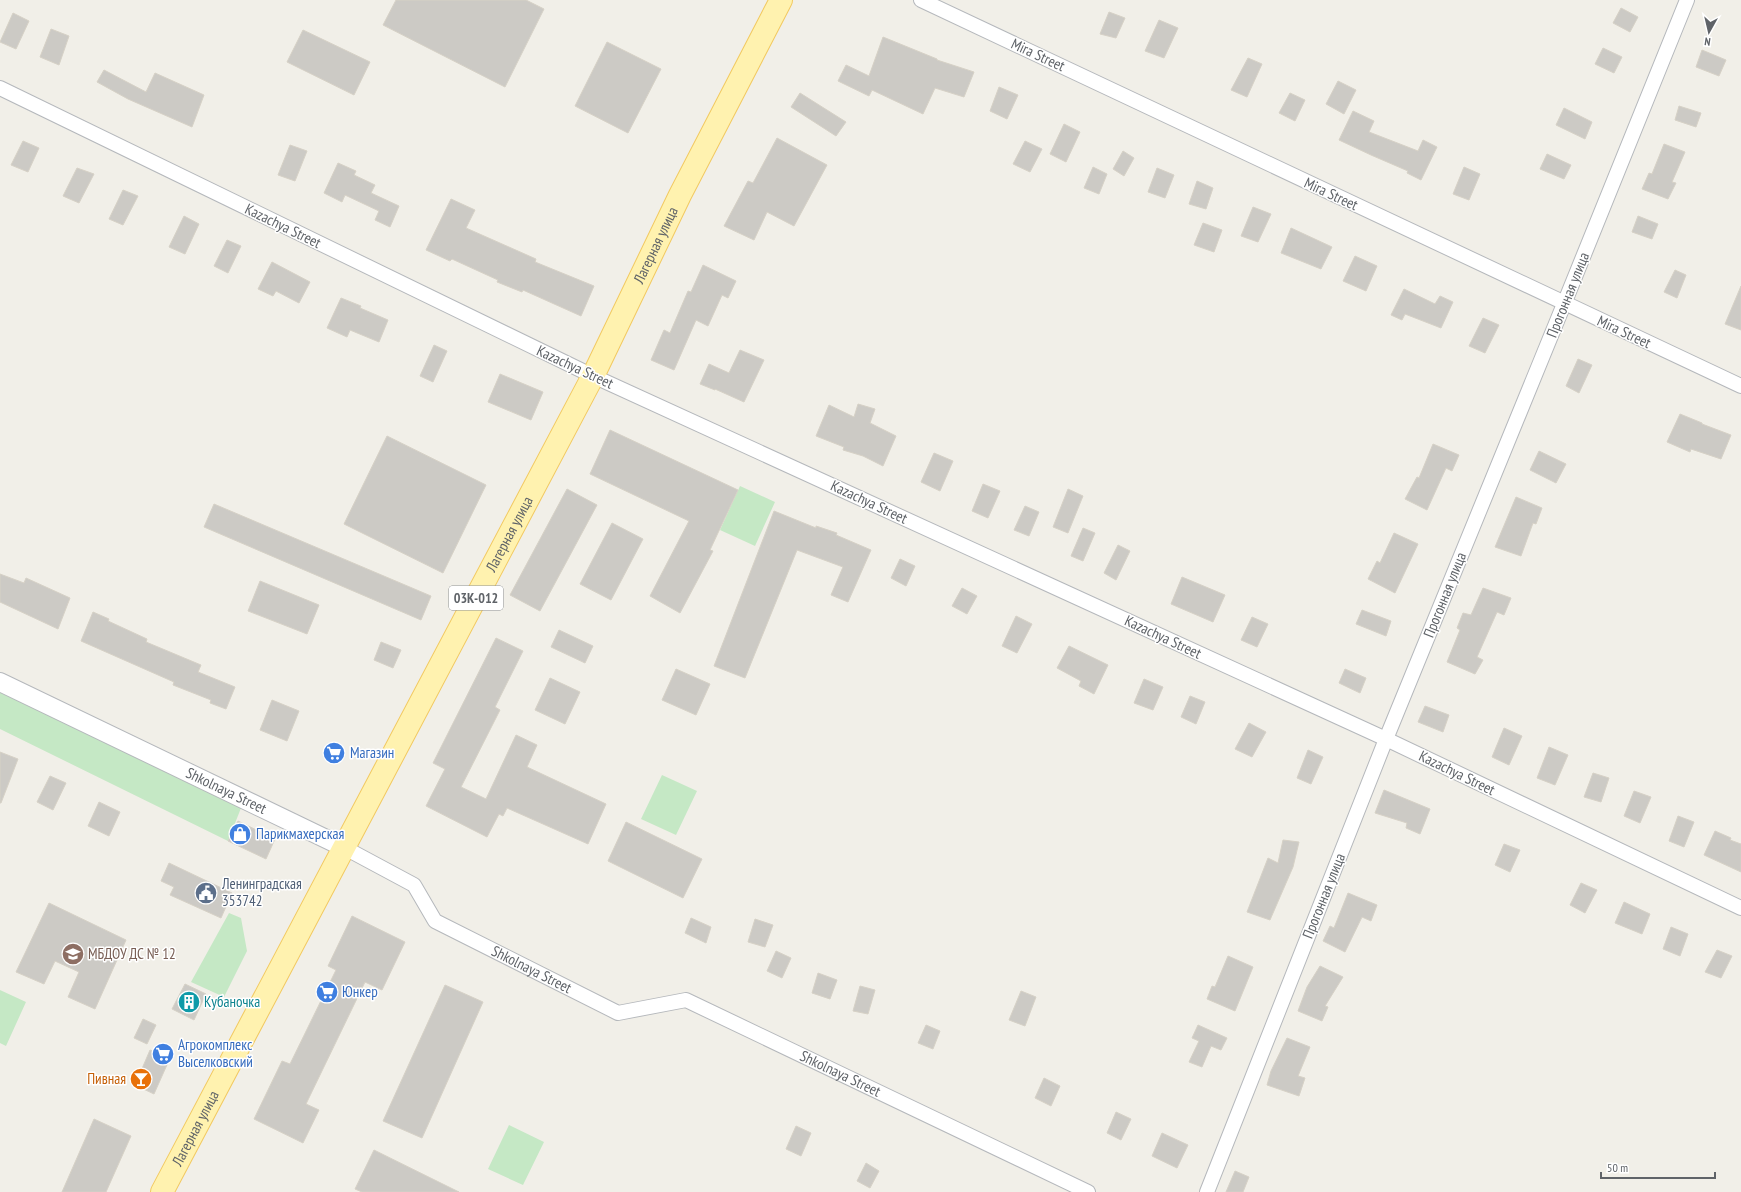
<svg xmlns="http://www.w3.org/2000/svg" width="1741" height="1192" font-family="'PT Sans Narrow',sans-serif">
<rect width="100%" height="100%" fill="#f1efe8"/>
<path fill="#c5e8c5" d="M740,486l35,16 -20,44 -35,-16z
M0,692l241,116 -13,33 -228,-112z
M662,775l35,16 -21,44 -35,-16z
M229,913l12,5 6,33 -23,46 -33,-15z
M0,990l26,12 -20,44 -6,-3z
M509,1125l35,17 -21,43 -35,-16z"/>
<path fill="#cccac5" stroke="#d6d1c6" d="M396,0h130l18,9 -39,78 -122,-62z
M1621,8l17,9 -8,15 -17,-9z
M1109,12l16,6 -9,20 -16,-4z
M13,13l16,8 -13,28 -16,-7z
M1159,20l19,8 -14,30 -19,-7z
M51,29l18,7 -10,29 -19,-8z
M303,30l67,32 -16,33 -67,-33z
M883,37l54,22v1l37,12 -10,25 -29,-9 -12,26 -51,-24 -3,6 -31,-15 8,-16 23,11z
M607,42l54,27 -33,64 -53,-27z
M1603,48l19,9 -8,16 -19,-9z
M1702,50l24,10 -7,16 -23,-9z
M1248,58l14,6 -15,33 -16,-7z
M104,70l42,22 9,-19 49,22 -12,32 -64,-28 -31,-17z
M1338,81l18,9 -12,24 -18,-10z
M999,87l19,8 -11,24 -17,-8z
M800,93l46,29 -10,14 -45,-29z
M1290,93l15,7 -10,21 -16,-8z
M1679,106l22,7 -5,14 -21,-7z
M1564,108l28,14 -7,17 -29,-14z
M1353,111l21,10 -5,11 49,19 5,-11 14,7 -16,33 -14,-7 1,-2 -37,-16 -32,-15z
M1064,124l16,8 -14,30 -16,-8z
M777,138l50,27 -33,61 -27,-14 -13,28 -30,-14 24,-45 5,2z
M23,141l16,7 -11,24 -17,-7z
M1025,141l17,8 -12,23 -17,-8z
M1664,144l21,8 -13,30 4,1 -8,16 -26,-10 7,-16 3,1z
M290,145l17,6 -12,30 -17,-6z
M1123,151l11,7 -10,18 -11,-7z
M1547,154l24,11 -7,14 -24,-10z
M338,163l18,8 -2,4 21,10 -4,8 28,13 -9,21 -15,-7 4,-9 -34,-16 -3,7 -18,-9z
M1093,167l14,7 -8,20 -15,-6z
M1464,167l16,7 -11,26 -16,-6z
M77,168l17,6 -15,29 -16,-7z
M1157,168l17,7 -9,23 -17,-6z
M1197,181l16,7 -7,21 -17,-5z
M123,190l15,6 -15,29 -14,-6z
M451,199l24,11 -9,18 70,31 -1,3 59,24 -13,30 -58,-26 -1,2 -25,-10 1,-2 -46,-21 -2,2 -24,-11z
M1253,207l18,7 -13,28 -17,-6z
M184,216l15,8 -14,30 -16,-7z
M1638,216l20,8 -6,15 -20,-7z
M1203,223l19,7 -8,22 -20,-7z
M1291,228l41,19 -11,22 -40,-16z
M227,240l14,6 -13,27 -14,-7z
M1355,256l22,10 -11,25 -23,-10z
M272,262l38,20 -11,21 -23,-12 -3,5 -15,-7z
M703,265l33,16 -8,17 -6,-3 -14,31 -12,-6 -22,50 -23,-10 13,-30 6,3 18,-42 3,1z
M1675,270l11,5 -9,23 -13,-6z
M1741,286v44l-16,-6z
M1404,289l31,15 5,-8 13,6 -12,26 -36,-14 -3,6 -11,-5z
M341,298l20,8 -1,2 28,12 -9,22 -29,-12 -3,7 -20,-9z
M1483,318l16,7 -14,28 -16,-7z
M434,345l13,6 -14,31 -13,-6z
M740,350l24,10 -20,42 -29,-13v1l-15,-6 9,-20 20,9z
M1578,359l14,6 -13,28 -13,-7z
M500,374l43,18 -12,28 -43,-18z
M858,404l17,5 -5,14 26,13 -13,30 -20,-10 -20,-6 1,-3 -28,-11 13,-31 25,12z
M1680,414l22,9v1l29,11 -10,24 -30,-10 -1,3 -23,-10z
M610,430l128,60 -28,60 3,1 -33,62 -30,-17 39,-75 -99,-47z
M387,436l99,49 -43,88 -99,-49z
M1433,444l26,11 -7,16 -6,-3 -19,42 -22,-11 12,-22 2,1z
M1539,451l27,13 -10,19 -26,-13z
M934,453l19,8 -13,30 -19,-9z
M983,484l17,7 -12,27 -16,-7z
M567,489l30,16 -57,106 -30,-16z
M1068,489l15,7 -15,37 -15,-6z
M1516,497l26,11 -6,16 -3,-1 -12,33 -26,-9z
M214,504l217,92 -10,24 -217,-93z
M1025,506l14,6 -10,24 -15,-6z
M774,511l42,17v-2l21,7 -1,2 35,15 -23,52 -17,-7 12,-28 -46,-17 -52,128 -31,-12z
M612,523l31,16 -32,61 -31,-16z
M1083,528l12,5 -12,28 -12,-5z
M1394,533l24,11 -23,49 -27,-14 9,-18 3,2z
M1118,545l12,6 -14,29 -12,-7z
M900,559l15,7 -9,20 -15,-8z
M0,574l24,9 2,-5 44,20 -12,31 -58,-27z
M1182,577l43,18 -12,27 -42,-18z
M260,581l59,24 -12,29 -59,-23z
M962,588l15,8 -10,18 -15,-8z
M1483,588l28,10 -7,17 -7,-3 -20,45 6,3 -8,14 -28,-12 13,-32 -3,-2 6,-15 8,2z
M1362,610l29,11 -5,15 -30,-12z
M93,612l16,7 -1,2 39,18 -1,3 55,23 -3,7 37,15 -9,22 -16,-6 1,-3 -38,-15 1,-3 -93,-41z
M1016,616l16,8 -15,29 -15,-7z
M1252,617l16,7 -11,23 -16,-7z
M559,630l34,16 -8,17 -34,-16z
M496,638l27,13 -28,56 5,3 -39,77 25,12 30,-64 21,10 -10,22 79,37 -18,40 -81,-36 -4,8 -4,-2 -12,23 -61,-31 19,-37 -12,-6z
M381,642l20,8 -8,18 -19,-8z
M1069,646l39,19 -14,29 -15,-8 2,-5 -24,-13z
M676,669l34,15 -14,31 -34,-15z
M1345,669l21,9 -6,15 -21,-10z
M550,678l30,14 -15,32 -30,-14z
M1144,679l19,8 -10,23 -19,-7z
M1190,696l15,6 -9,22 -15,-7z
M272,700l27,11 -12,30 -27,-11z
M1425,706l24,9 -6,17 -25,-10z
M1249,723l17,9 -14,25 -17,-8z
M1504,728l18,8 -13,29 -17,-8z
M1549,747l19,8 -13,30 -18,-7z
M1308,750l15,7 -12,27 -14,-6z
M0,752l18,7 -17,44h-1z
M1593,773l16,5 -8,24 -17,-5z
M50,776l16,7 -13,27 -16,-8z
M1384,790l46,19 -10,25 -14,-6 1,-5 -32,-10z
M1634,791l17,6 -11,26 -16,-7z
M99,802l21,10 -11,24 -21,-10z
M1678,816l16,6 -10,25 -15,-6z
M238,821l37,18 -9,20 -38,-18z
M626,822l76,37 -19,39 -75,-37z
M1715,831l16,7 -1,2 11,4v28l-37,-17z
M1283,840l16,2 -6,25 -23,53 -23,-8 21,-54 10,5z
M1504,844l16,6 -10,22 -15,-7z
M169,863l63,30 -11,25 -51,-23 4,-8 -13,-6z
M1581,883l16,7 -12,23 -15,-8z
M1348,893l29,12 -6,16 -9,-4 -17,35 -22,-11 7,-15 4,2z
M1624,902l26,12 -8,20 -27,-11z
M49,903l77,37 -31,69 -27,-12 11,-25 -24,-11 -11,23 -28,-12z
M352,916l53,26 -23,48 -17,-8 -59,122 13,6 -16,33 -49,-24 28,-58 8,3 46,-94 -8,-4z
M691,918l20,9 -5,16 -21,-10z
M755,919l18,6 -8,22 -17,-5z
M1671,927l17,7 -8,22 -17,-7z
M1717,950l15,6 -11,22 -16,-6z
M776,951l15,7 -9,20 -15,-7z
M1228,956l25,11 -18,44 -28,-12 5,-13 3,1z
M1320,966l23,11 -18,29 3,1 -6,14 -24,-10 9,-24z
M818,973l19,7 -7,19 -18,-6z
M185,984l21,10 -12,26 -22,-11z
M445,985l38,17 -61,136 -39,-17z
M860,986l15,4 -7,24 -15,-3z
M1021,991l15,6 -11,29 -16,-6z
M143,1019l13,6 -9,19 -13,-6z
M926,1025l14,6 -7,18 -15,-6z
M1198,1025l29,13 -6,12 -10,-4 -9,21 -13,-5 10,-21 -7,-3z
M1287,1038l23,9 -12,29 7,2 -6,18 -32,-11 4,-14z
M150,1050l20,8 -16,36 -19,-9z
M1044,1078l16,8 -9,20 -16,-8z
M1116,1112l15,7 -10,21 -14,-7z
M94,1119l37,17 -25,56h-44z
M796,1126l15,7 -10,23 -15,-7z
M1162,1133l26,12 -11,23 -25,-12z
M374,1150l85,42h-97l-7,-3z
M866,1163l13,8 -9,17 -13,-7z
M1235,1171l14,6 -6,15h-17z"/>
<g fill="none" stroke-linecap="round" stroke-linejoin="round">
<g stroke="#b5b8bc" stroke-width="16">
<g id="minor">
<path d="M921,0l820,386"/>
<path d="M0,88l593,288 793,363 355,169"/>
<path id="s1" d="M345,848l69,37 21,36 183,92 68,-13 402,192"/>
<path d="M1207,1192l179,-453 178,-435 123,-304"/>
</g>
</g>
<g stroke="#b5b8bc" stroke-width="20">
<g id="tertiary">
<path id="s2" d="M0,682l345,166"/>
</g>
</g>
<g stroke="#f2c960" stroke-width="24">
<g id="primary">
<path id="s3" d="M162,1192l431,-816 87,-181 101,-195"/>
</g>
</g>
<use href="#minor" stroke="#fff" stroke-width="14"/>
<use href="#tertiary" stroke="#fff" stroke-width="18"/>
<use href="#primary" stroke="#fff2af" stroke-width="22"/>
</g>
<defs>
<g id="supermarket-disc" transform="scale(1.15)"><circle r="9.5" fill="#3f7fe0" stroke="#fff"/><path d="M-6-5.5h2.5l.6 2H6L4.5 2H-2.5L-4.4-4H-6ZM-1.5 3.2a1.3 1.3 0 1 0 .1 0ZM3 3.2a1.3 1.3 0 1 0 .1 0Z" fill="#fff"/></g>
<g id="shop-disc" transform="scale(1.15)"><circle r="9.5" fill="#3f7fe0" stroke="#fff"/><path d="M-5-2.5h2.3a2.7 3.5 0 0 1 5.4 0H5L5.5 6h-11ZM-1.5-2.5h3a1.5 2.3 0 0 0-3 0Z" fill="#fff"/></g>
<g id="civic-disc" transform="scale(1.15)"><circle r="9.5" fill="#5c6f8a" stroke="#fff"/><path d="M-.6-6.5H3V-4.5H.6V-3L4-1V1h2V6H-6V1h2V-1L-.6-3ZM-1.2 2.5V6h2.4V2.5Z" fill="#fff"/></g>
<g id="school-disc" transform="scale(1.15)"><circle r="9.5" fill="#8d6e63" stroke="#fff"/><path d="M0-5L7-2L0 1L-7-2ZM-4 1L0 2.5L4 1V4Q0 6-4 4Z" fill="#fff"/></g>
<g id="building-disc" transform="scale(1.15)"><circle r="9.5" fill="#0f9aa8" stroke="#fff"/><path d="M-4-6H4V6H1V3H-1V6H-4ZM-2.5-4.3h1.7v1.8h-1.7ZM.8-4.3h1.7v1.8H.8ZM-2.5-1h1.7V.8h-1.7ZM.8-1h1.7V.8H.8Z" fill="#fff"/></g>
<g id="bar-disc" transform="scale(1.15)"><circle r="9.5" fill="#e8710a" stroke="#fff"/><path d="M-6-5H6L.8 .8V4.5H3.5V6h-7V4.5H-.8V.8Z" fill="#fff"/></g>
</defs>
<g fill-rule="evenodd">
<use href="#supermarket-disc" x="334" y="753"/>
<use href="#shop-disc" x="240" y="834"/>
<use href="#civic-disc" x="206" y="893"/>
<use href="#school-disc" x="73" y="954"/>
<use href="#supermarket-disc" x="327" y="992"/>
<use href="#building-disc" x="189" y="1002"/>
<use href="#supermarket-disc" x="163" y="1054"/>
<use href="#bar-disc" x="141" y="1079"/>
</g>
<g text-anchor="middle" stroke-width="3" stroke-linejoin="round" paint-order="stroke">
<rect fill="#fff" stroke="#8f9295" stroke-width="1" x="449" y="586" width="54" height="24" rx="3"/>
<g font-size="14" font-weight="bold" fill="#5f6368">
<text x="476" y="603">03К-012</text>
</g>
<g font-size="15" fill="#5f6368" stroke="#fff">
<text transform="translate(1038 55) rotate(25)" y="5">Mira Street</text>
<text transform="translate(1331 194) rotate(25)" y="5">Mira Street</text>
<text transform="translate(283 226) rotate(26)" y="5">Kazachya Street</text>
<text dy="5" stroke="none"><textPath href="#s3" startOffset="1068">Лагерная улица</textPath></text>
<text transform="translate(1568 295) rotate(-68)" y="5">Прогонная улица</text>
<text transform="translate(1624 332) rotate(25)" y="5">Mira Street</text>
<text transform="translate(575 367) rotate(25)" y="5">Kazachya Street</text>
<text transform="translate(869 502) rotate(25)" y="5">Kazachya Street</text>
<text dy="5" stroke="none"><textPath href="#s3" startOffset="744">Лагерная улица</textPath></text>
<text transform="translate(1445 595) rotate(-68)" y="5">Прогонная улица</text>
<text transform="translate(1163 637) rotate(25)" y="5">Kazachya Street</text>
<text transform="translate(1457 773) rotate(26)" y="5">Kazachya Street</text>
<text dy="5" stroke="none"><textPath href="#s2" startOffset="251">Shkolnaya Street</textPath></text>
<text transform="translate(1324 896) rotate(-68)" y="5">Прогонная улица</text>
<text dy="5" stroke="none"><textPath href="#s1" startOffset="228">Shkolnaya Street</textPath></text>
<text dy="5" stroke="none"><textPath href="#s1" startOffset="565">Shkolnaya Street</textPath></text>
<text dy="5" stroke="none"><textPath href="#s3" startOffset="72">Лагерная улица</textPath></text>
</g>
<g font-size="15" fill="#366cbe" stroke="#fff" text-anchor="start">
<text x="350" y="758">Магазин</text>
<text x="256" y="839">Парикмахерская</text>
<text x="342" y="997">Юнкер</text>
<text x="178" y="1050">Агрокомплекс<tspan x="178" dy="17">Выселковский</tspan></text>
</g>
<g font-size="15" fill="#4e5e75" stroke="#fff" text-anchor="start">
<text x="222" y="889">Ленинградская<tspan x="222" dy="17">353742</tspan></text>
</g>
<g font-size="15" fill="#785e54" stroke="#fff" text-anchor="start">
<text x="88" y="959">МБДОУ ДС № 12</text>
</g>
<g font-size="15" fill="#0d838f" stroke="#fff" text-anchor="start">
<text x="204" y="1007">Кубаночка</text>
</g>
<g font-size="15" fill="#c56008" stroke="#fff" text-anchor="end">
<text x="126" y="1084">Пивная</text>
</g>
</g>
<g transform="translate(1709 32) rotate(188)" stroke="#ffffff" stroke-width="3" paint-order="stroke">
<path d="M0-3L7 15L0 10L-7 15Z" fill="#5f6368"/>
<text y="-6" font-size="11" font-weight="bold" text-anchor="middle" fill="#5f6368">N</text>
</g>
<path d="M1601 1172v6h114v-6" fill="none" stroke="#5f6368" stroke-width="2"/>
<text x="1607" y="1172" font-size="12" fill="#5f6368" stroke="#ffffff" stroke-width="3" paint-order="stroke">50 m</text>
</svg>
